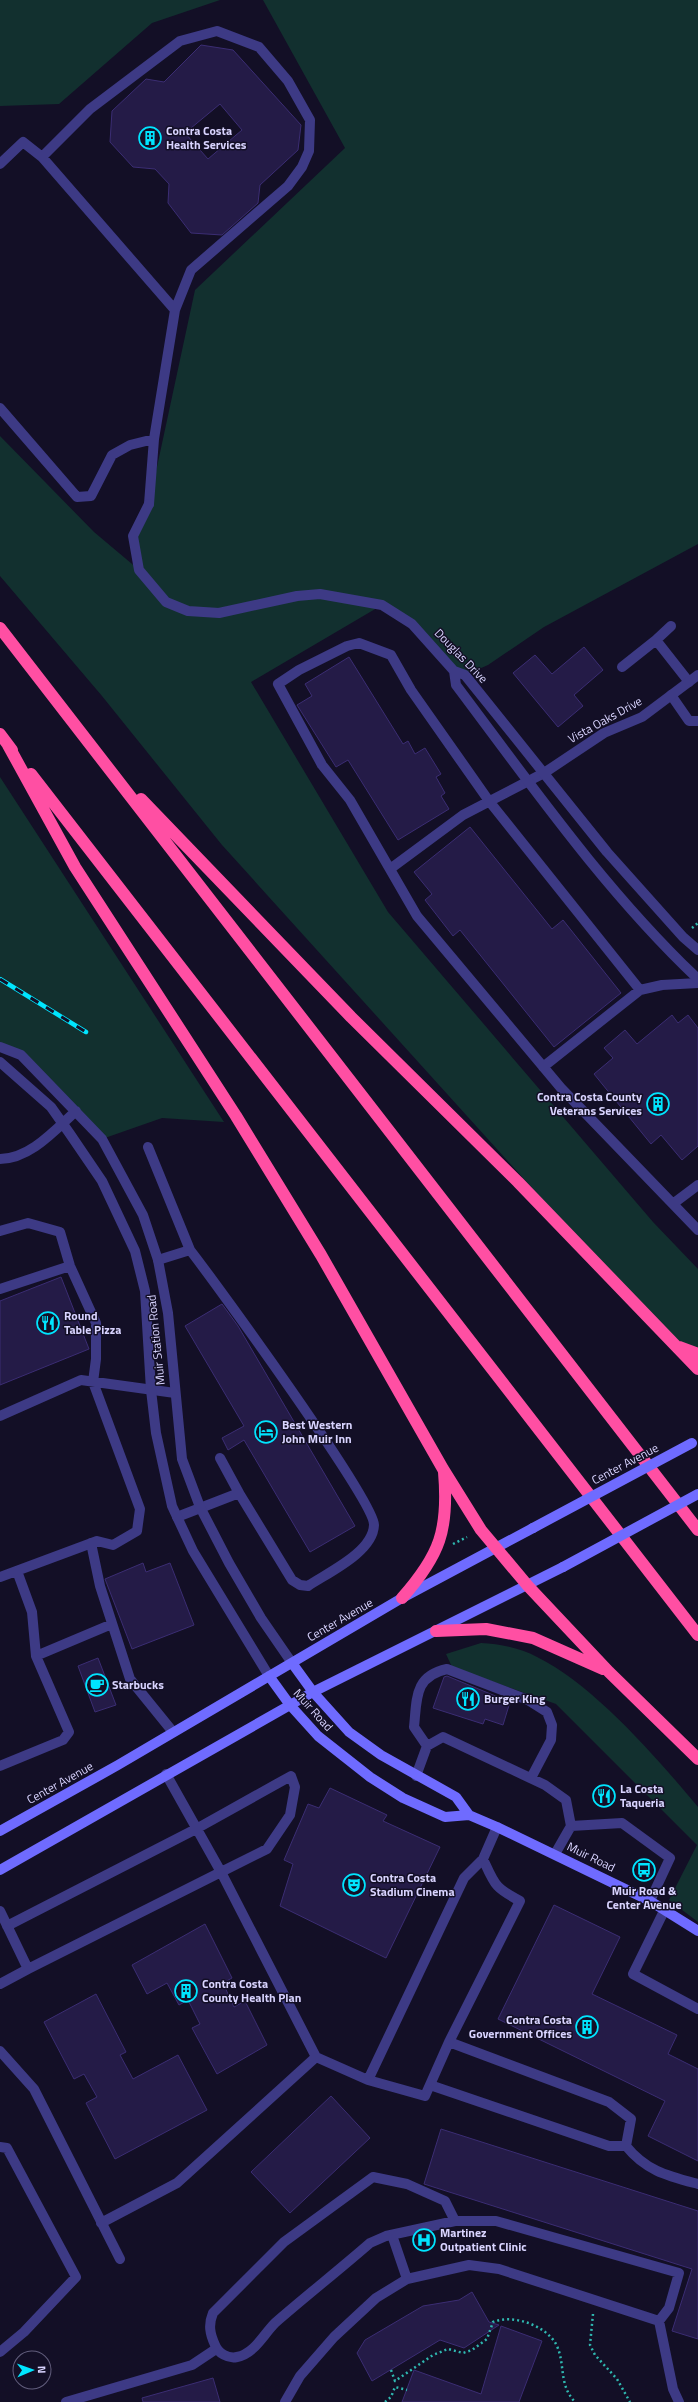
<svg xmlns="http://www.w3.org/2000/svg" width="698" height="2402" font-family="'Titillium Web',sans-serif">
<rect width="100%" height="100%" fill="#130f26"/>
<path fill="#12302f" d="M0,0h220l-68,23 -93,81 -59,2z
M263,0h435v544l-154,83 -56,38 -23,10 -83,-70 -131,77 137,230 265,310 45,47v85l-24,-9 -452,-500 -120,-149 -102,-120v-140l94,96 44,37 -5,-33 16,-32 46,-214 150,-142z
M0,777l224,345 -62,-4 -60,21 -81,-84 -21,-8z
M481,1643c19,1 39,5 56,14 57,28 120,101 161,150v115l-29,-22 28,-55 -141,-141 -104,-37 -6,-13z"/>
<path fill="#241b47" stroke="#3b2d73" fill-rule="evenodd" d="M201,45l32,5 68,75 -3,25 -38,35 -2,18 -36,32 -31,-2 -23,-30 1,-19 -14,-15 -22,-2 -23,-25 2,-31 34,-32 18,3zM220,104l22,26 -34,29 -23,-26z
M584,647l19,23 -29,25 9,11 -25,21 -45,-54 22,-18 17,19z
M349,657l54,87 5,-3 7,13 10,-6 16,26 -5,3 9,16 -4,3 8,13 -51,31 -50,-80 -12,7 -39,-62 15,-9 -7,-12z
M470,827l82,102 11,-9 58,73 -67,54 -94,-117 -7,6 -28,-36 7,-6 -18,-22z
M672,1015l6,8 10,-8 10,13v118l-16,14 -21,-25 -10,9 -57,-70 19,-16 -9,-10 21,-18 12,14z
M61,1277l28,72 -89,36v-84z
M222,1304l16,22 117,200 -45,26 -66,-112 -16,10 -6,-12 22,-12 -59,-100z
M143,1563l3,9 24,-9 24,62 -62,24 -27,-70z
M98,1658l18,47 -21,7 -17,-46z
M447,1676l63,26 -7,23 -18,-6 -2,5 -50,-16 11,-31z
M330,1788l57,27 -4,6 57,26 -54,111 -106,-52 13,-42 -9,-4 24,-56 11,4z
M554,1905l66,32 -28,57 85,41 -9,19 30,15v92l-50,-25 17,-35 -167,-82z
M205,1924l27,54 -9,5 11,24 11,-6 22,44 -50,29 -25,-46 8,-4 -12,-24 -9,5 -12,-22 -20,11 -15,-29z
M96,1994l30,58 -6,3 13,24 45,-24 29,55 -92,49 -29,-56 11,-6 -13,-23 -10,5 -30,-57z
M331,2096l39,42 -80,75 -39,-41z
M441,2129l257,82v128l-26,-8 20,-62 -268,-85z
M472,2292l17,30 10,3 -35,23 -24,-8 -68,41 -15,-28 8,-13 58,-34 36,-6z
M501,2326l41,15 -23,61h-117l12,-32 67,24z
M213,2378l7,24h-77l-1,-4z"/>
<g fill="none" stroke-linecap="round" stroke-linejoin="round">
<path stroke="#2fb8b0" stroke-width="2.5" stroke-dasharray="2 3" stroke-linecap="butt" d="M692,928l6,-5
M453,1544l14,-7
M593,2314l-3,31 5,10 22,24 13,23
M391,2370l4,11 38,-26 15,-6 15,4 9,-3 15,-11 6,-17c20,-8 52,3 63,22 10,20 2,40 19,58
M385,2402l6,-5 4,-10 12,3"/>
<path stroke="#3d3a85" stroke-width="10" d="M42,157l48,-48 90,-68 37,-10 42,16 29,34 22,39 -1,31 -7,16 -14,19 -97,84 -16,40 -21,129 -5,65
M0,164l23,-22 19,15 133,153
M0,408l77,89 14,-1 21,-41 18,-10 24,-6
M656,640l15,-14
M622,667l34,-27 33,42
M671,695l18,26h9
M390,869l73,-54 81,-42
M640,990l-151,-189 -78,-111 -20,-35 -32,-12 -12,3 -48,24 -21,14 44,81 28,35 67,116 144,172 137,142
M543,1067l97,-77 22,-5 36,-2
M148,1147l42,103
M674,1203l24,-18
M0,1231l28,-8 32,9 10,34 26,57v36l-3,23 47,127 -3,22 -24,14 -16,-4 -97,36
M158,1260l32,-10c25,32 185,252 184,275 -1,27 -45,47 -66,61l-8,-1 -8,-5 -53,-87 -62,24
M0,1289l70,-23
M0,1416l81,-36 94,13
M220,1458l19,35
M91,1543l9,43 30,93 43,53
M36,1656l76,-32
M427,1746l-13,-19c3,-28 0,-51 33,-58l81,31 19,12 5,13 -1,15 -20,38
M0,1766l63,-26 6,-8 -33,-76 -4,-44 -15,-41
M416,1776l11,-30 16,-9 102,48 21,15 5,26 -16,28
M571,1826l51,-3 48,35 -20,43
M665,1909l-32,65 65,35
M0,1911l28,58 193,-97 -55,-98
M7,1926l189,-97 95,-53 4,11 -5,28 -23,34 -46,23 95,185 -139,126 -76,40
M0,1984l28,-15
M0,2051l34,38 86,170
M316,2057l52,23 57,16 24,-54 71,-141c-26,-14 -25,-16 -37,-42l14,-32
M368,2080l96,-202 19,-19
M430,2085l179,61h17l5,-27 -22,-17 -160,-60
M626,2146c20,25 42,30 72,38
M0,2147l7,1 69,129 -52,55 -24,20
M455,2221l-10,-20 -38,-17 -34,-7 -89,65 -71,71c-5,12 -3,21 2,32 3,8 13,14 22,12 18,-4 26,-22 38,-34 31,-27 64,-53 95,-80l16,-7 69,-15h41l183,52 -10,35 -10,13
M392,2235l15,44
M66,2402l126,-37 24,-16
M285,2402l15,-26 34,-39 42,-39 31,-19 62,-14 30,4 160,52 14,68 6,13"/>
<path stroke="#3d3a85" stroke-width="10" d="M149,504l-16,32 6,34 27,32 22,9 31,2 78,-17 23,-2 62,11 30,19 42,47 11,4 142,177 76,85 15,13
M454,671l2,14c76,101 150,207 242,294
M544,773l60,-40 38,-16 56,-42
M0,1047l21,8 81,84 41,76 15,45 10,53 14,146 18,48 29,56 32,55 31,45
M0,1062l51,45 19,27 32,47 33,70 10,40 6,99 5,43 16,73 21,45 76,125
M0,1159c30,0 55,-29 76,-48"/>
<path stroke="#6f6bff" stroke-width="10" d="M292,1663l21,29 36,40 32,23 75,42 13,18
M269,1676l21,29 28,31 52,41 33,21 42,19 24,-2 28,12 153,74 48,30
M0,1831l118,-66 284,-167 131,-70
M0,1870l313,-178 250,-125"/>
<path stroke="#ff4fa3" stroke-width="12" d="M0,628l698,902
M0,734l12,16
M8,745l67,122 161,249 85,139 122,214 38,61 47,56 81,86 89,87
M31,774l667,861
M141,799l210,218 167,165 180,187
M679,1347l19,7
M402,1598c38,-43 47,-68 42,-126
M436,1631l50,-2 47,9 70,31"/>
<g stroke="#00e5ff" stroke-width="4.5">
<path id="rail" d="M0,979l86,53"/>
</g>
<use href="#rail" stroke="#130f26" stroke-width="3" stroke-dasharray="9" stroke-linecap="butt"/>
<path stroke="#6f6bff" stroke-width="10" d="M533,1528l159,-85
M563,1567l135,-73"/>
</g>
<defs>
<g id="building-ring" transform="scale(1.15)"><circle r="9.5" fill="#130f26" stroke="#00e5ff" stroke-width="1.5"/><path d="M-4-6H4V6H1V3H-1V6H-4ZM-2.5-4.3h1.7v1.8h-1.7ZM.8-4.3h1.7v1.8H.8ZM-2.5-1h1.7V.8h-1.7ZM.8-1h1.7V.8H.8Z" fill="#00e5ff"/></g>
<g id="restaurant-ring" transform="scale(1.15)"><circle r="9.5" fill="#130f26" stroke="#00e5ff" stroke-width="1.5"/><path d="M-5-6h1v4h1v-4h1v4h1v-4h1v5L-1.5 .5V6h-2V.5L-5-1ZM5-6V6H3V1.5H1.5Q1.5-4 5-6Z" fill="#00e5ff"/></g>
<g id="hotel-ring" transform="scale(1.15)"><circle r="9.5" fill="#130f26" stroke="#00e5ff" stroke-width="1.5"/><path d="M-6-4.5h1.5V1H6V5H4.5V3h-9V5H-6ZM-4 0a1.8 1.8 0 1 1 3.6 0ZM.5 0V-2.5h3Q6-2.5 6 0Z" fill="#00e5ff"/></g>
<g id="cafe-ring" transform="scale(1.15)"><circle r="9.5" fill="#130f26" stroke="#00e5ff" stroke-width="1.5"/><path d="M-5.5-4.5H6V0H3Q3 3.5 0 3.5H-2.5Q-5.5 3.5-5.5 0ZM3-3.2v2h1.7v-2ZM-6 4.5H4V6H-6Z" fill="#00e5ff"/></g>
<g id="bus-ring" transform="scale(1.15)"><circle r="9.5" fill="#130f26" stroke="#00e5ff" stroke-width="1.5"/><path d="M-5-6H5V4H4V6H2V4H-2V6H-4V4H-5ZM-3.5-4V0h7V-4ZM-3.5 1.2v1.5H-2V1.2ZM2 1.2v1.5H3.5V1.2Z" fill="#00e5ff"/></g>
<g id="theatre-ring" transform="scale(1.15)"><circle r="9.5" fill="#130f26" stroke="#00e5ff" stroke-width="1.5"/><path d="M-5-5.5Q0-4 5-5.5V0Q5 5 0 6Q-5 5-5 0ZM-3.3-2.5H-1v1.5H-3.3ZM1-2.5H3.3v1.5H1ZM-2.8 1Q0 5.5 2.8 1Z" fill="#00e5ff"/></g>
<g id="hospital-ring" transform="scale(1.15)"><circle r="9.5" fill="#130f26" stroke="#00e5ff" stroke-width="1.5"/><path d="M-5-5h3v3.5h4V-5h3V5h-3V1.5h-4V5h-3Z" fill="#00e5ff"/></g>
</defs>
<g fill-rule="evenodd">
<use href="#building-ring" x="150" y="138"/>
<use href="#building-ring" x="658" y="1104"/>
<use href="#restaurant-ring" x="48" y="1323"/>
<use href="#hotel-ring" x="266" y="1432"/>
<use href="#cafe-ring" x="97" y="1685"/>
<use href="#restaurant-ring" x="468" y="1699"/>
<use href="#restaurant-ring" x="604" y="1796"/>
<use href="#bus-ring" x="644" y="1870"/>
<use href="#theatre-ring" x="354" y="1885"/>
<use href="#building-ring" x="186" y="1991"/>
<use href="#building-ring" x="587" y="2027"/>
<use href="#hospital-ring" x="424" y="2240"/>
</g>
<g text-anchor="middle" stroke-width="3" stroke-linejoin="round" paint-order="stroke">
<g font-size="12" font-weight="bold" fill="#d9d4ff" stroke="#130f26" text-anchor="start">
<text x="166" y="135">Contra Costa<tspan x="166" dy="14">Health Services</tspan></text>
<text x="642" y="1101" text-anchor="end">Contra Costa County<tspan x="642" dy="14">Veterans Services</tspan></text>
<text x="64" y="1320">Round<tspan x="64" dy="14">Table Pizza</tspan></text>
<text x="282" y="1429">Best Western<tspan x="282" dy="14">John Muir Inn</tspan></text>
<text x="112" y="1689">Starbucks</text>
<text x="484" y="1703">Burger King</text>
<text x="620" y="1793">La Costa<tspan x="620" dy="14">Taqueria</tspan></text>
<text x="370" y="1882">Contra Costa<tspan x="370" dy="14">Stadium Cinema</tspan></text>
<text x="644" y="1895" text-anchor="middle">Muir Road &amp;<tspan x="644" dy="14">Center Avenue</tspan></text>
<text x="202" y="1988">Contra Costa<tspan x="202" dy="14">County Health Plan</tspan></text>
<text x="572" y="2024" text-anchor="end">Contra Costa<tspan x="572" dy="14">Government Offices</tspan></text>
<text x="440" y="2237">Martinez<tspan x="440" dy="14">Outpatient Clinic</tspan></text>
</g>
<g font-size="12" fill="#d9d4ff" stroke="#130f26">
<text transform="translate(461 656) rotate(46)" y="4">Douglas Drive</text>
<text transform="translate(605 720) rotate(-29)" y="4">Vista Oaks Drive</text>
<text transform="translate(156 1340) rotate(-96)" y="4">Muir Station Road</text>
<text transform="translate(625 1464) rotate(-28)" y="4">Center Avenue</text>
<text transform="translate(340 1620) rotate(-30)" y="4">Center Avenue</text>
<text transform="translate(313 1710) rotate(48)" y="4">Muir Road</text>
<text transform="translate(60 1783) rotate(-29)" y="4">Center Avenue</text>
<text transform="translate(591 1857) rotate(26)" y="4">Muir Road</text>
</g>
</g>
<g transform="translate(32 2370) rotate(88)"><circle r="19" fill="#130f26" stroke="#625e7d"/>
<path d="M0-3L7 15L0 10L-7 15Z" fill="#00e5ff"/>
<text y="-6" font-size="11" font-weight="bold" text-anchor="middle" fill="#d9d4ff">N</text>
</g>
</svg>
